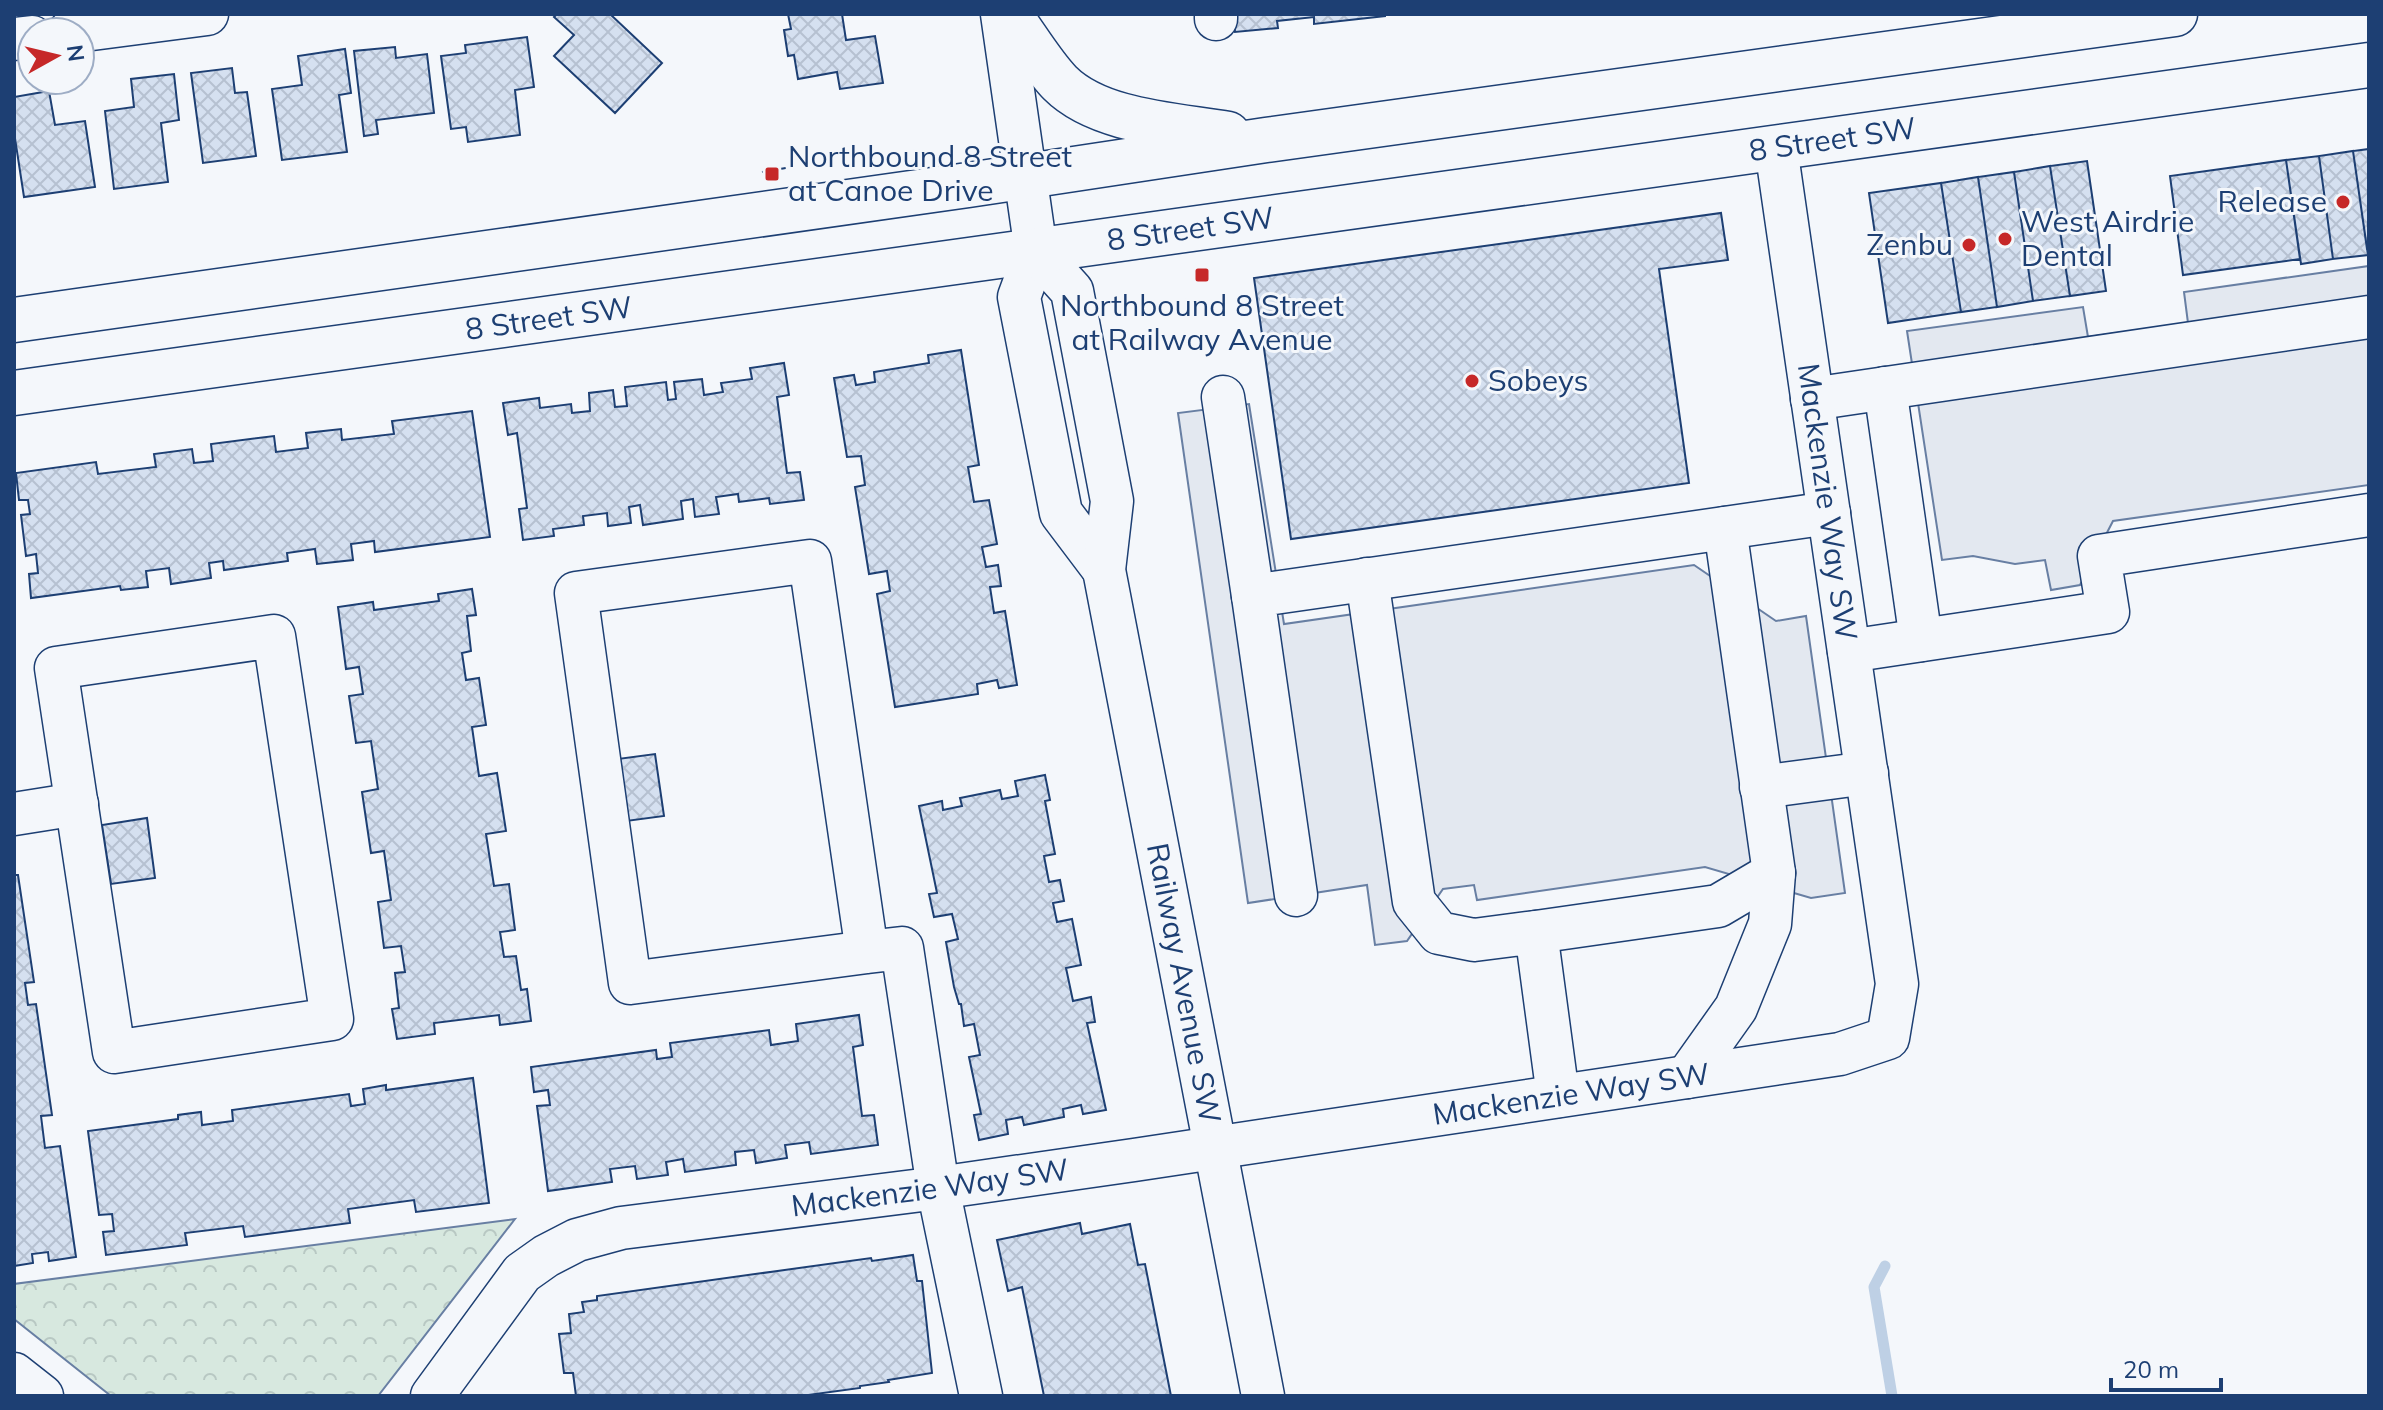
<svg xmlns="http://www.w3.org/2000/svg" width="2383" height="1410" font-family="Mulish,sans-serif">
<defs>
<pattern id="park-crowns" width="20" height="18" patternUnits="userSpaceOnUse" patternTransform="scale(2)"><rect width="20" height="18" fill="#d7e8df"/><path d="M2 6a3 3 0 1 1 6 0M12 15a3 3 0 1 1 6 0" fill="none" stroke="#b8c8c3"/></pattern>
<pattern id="building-cross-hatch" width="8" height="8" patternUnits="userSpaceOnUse" patternTransform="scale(2)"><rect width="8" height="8" fill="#d5e0f0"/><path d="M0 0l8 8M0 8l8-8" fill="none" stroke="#b6c1d1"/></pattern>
</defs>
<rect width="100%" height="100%" fill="#f4f7fb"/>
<path fill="url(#park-crowns)" stroke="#687fa3" stroke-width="2" d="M515,1219l-137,177h-267l-97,-77v-35z"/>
<path fill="#e3e8f0" stroke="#687fa3" stroke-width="2" d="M2369,266v219l-256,36 -33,64 -29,5 -6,-30 -30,4 -42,-8 -31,4 -35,-229 176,-24 5,30 100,-14 -4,-31z
M1249,404l35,220 410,-59 82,56 30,-5 39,277 -34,5 -106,-31 -228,33 -3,-15 -31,4 -36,52 -32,4 -8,-60 -119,18 -70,-490z"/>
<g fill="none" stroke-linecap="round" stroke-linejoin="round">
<path stroke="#bed0e5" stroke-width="11" d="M1885,1266l-11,21 18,109"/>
</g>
<path fill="url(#building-cross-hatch)" stroke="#1d3f73" stroke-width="2" d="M557,14h53l52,49 -47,50 -61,-57 20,-21 -20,-18z
M788,14h54l4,26 29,-4 8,47 -43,6 -3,-17 -39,7 -4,-24 -6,1 -4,-26 7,-1z
M1233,14h152v2l-71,8v-7l-37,4 1,7 -43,4z
M527,37l7,50 -19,3 5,45 -52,7 -2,-15 -15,2 -10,-73 25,-3 -1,-8z
M395,47l1,11 31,-4 7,59 -58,7 2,14 -14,2 -10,-85z
M345,49l6,44 -12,2 8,57 -65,8 -10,-71 30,-4 -4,-29z
M232,68l3,25 12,-1 9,64 -53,7 -12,-90z
M174,74l5,46 -18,3 7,59 -54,7 -9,-78 29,-4 -3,-28z
M49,91l6,34 30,-4 10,66 -71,10 -10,-65v-35z
M2369,149v100h-2l-14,-98z
M2353,151l15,104 -35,4 -14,-103z
M2319,156l14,103 -32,5 -15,-104z
M2286,160l14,99 -117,16 -13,-99z
M2087,161l19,130 -36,5 -20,-130z
M2050,166l20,130 -37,5 -19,-129z
M2014,172l19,129 -36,6 -19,-130z
M1978,177l19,130 -36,5 -20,-129z
M1941,183l20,129 -73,11 -19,-130z
M1721,213l7,47 -69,9 30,214 -398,56 -37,-261z
M961,350l18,115 -11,2 6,35 15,-2 8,44 -15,3 4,20 12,-2 3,21 -11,1 4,26 11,-2 12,74 -18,3 -2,-8 -20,4 1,10 -83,13 -18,-113 13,-3 -3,-20 -18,3 -14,-87 10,-2 -4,-29 -14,1 -13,-79 20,-3 2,10 19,-3 -1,-10 55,-9 -1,-8z
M784,363l5,32 -12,2 10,76 13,-1 4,28 -34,4 -1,-6 -30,4 -1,-8 -22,3 3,17 -24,3 -2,-18 -12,2 2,18 -40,6 -3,-20 -11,2 2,16 -23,3 -1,-13 -24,3 1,9 -31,4 1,7 -31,4 -4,-31 8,-1 -10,-75 -9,2 -5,-32 36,-5 1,10 31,-4 1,9 18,-2 -1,-18 24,-3 2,17 12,-1 -2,-19 41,-5 2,18 8,-1 -2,-17 28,-3 2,16 19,-3 -2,-9 31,-4 -2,-11z
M472,411l18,126 -115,15 -1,-11 -23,3 2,16 -36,4 -2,-15 -28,4 1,8 -64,9 -1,-9 -14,2 2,15 -40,6 -2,-16 -23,3 2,16 -27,3 -1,-4 -89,12 -2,-24 9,-1 -2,-19 -10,2 -5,-41 9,-1 -2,-14h-9l-3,-27 80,-11 2,12 58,-7 -2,-13 38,-5 2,14 19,-2 -2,-17 63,-8 2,16 32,-4 -2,-15 35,-4 1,11 52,-6 -2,-13z
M472,589l4,26 -9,1 4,35 -9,2 4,27 13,-2 7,47 -14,2 7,49 18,-3 9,58 -20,3 8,52 15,-2 6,46 -15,2 4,25 12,-1 5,34 6,-1 4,32 -31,4 -1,-10 -65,8 1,11 -38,5 -5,-30 7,-1 -4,-35 10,-1 -4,-26 -17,2 -6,-46 13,-2 -7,-49 -13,2 -9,-61 16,-3 -7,-48 -15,2 -7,-47 14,-2 -4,-27 -13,2 -8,-62 35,-5 1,8 65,-9 -1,-7z
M655,754l9,62 -45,6 -9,-62z
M1045,775l5,25 -5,1 10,53 -11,2 5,26 11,-2 4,21 -11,2 4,19 15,-3 9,46 -15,3 7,33 18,-4 4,25 -8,1 19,87 -23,4 -2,-9 -18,4 1,8 -40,8 -2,-8 -16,3 2,14 -29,6 -5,-25 7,-1 -12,-57 11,-2 -6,-31 -10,2 -3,-22h-2l-5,-17 -8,-45 12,-3 -6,-25 -18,3 -5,-23 8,-1 -18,-87 23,-5 1,9 19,-4 -2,-8 40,-8 2,9 16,-3 -3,-15z
M147,818l8,60 -44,6 -9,-59z
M14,875h4l16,107 -9,1 3,22 8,-1 16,111 -11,1 4,32 15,-2 16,111 -27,4 -1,-9 -16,2 1,9 -19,3z
M859,1015l4,30 -10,2 9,69 12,-1 4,30 -67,9 -2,-12 -24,3 2,13 -31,5 -2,-13 -19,2 1,13 -51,7 -2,-13 -17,3 2,13 -31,4 -2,-13 -25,3 2,13 -64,9 -11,-85 13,-1 -2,-15 -14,2 -3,-25 125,-17 1,9 15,-2 -2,-14 99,-13 2,15 27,-4 -2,-17z
M473,1078l16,125 -73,9 -2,-12 -66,9 2,14 -105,14 -2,-11 -58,7 2,12 -81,10 -3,-23 11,-1 -2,-17 -13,1 -11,-84 90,-12v-4l23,-3 1,13 31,-4 -1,-11 117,-16 2,12 14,-2 -2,-15 23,-4v5z
M1080,1223l2,11 48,-10 8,41 7,-1 26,132h-127l-22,-109 -14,4 -11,-51z
M913,1255l4,26h5l10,92 -44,7 1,2 -29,4v2l-59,8h-225l-3,-23h-9l-5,-39 12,-1 -2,-19 15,-2 -2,-10 15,-2v-4l274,-38 1,3z"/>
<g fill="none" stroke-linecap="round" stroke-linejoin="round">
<g stroke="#1d3f73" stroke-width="45">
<g id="minor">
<path d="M1002,14l34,237 -17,46 42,216 43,57"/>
<path d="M1216,14v5"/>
<path d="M69,32l138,-18"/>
<path d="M14,39l18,-2"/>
<path id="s1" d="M1036,251l36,40 40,210 -8,69 159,826"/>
<path d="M1885,388l36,252"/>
<path d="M1223,397l30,199"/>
<path d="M1812,399l557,-82"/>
<path d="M1367,579l47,323 25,31 35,7 62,-8 22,164"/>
<path d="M274,636l58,383 -218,33 -58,-384z"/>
<path d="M1849,651l259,-39 -9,-56 270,-41"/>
<path d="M1761,787l106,-14"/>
<path d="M14,814l63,-10"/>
<path d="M1296,895l-43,-299 576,-83"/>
<path d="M1536,932l182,-26 56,-33 -49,-345"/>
<path d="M867,952l-57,-391 -234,32 54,390 237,-31 35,-4 36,240 43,208"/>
<path d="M1687,1077l49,-69 34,-84 4,-51"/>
<path d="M14,1374l28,22"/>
<path id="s2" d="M432,1396l90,-123 24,-17 31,-16 44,-12 317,-40 196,-28 706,-106 48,-16 9,-54 -121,-836"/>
</g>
</g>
<g stroke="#1d3f73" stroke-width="47">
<g id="major">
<path d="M1009,14c15,20 34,52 51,69 39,39 116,42 168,51"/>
<path d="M14,320l954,-135 298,-45 909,-126"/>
<path id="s3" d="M14,393l2355,-328"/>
</g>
</g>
<use href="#minor" stroke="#f4f7fb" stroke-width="42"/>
<use href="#major" stroke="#f4f7fb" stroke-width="44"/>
<path stroke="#1d3f73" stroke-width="2" stroke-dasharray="10 4" stroke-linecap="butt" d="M762,172l30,-5"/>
</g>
<g fill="#c62828" stroke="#f4f7fb" stroke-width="3">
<rect x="764" y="166" width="16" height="16" rx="4"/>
<circle cx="2343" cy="202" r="8"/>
<circle cx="2005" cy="239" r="8"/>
<circle cx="1969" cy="245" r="8"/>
<rect x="1194" y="267" width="16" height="16" rx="4"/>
<circle cx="1472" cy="381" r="8"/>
</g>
<g text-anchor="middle" stroke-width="6" stroke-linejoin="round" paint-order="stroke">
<g font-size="30" fill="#1d3f73" stroke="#f4f7fb">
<text dy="10" stroke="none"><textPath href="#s3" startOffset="1836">8 Street SW</textPath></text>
<text dy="10" stroke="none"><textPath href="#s3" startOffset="1188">8 Street SW</textPath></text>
<text dy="10" stroke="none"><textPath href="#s3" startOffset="540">8 Street SW</textPath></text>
<text transform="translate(1827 502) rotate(82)" y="10">Mackenzie Way SW</text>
<text dy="10" stroke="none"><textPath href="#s1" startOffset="758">Railway Avenue SW</textPath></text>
<text dy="10" stroke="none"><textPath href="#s2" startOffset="1222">Mackenzie Way SW</textPath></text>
<text dy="10" stroke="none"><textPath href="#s2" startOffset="574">Mackenzie Way SW</textPath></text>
</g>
<g font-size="30" fill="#1d3f73" stroke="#f4f7fb" text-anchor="start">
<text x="788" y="167">Northbound 8 Street<tspan x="788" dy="34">at Canoe Drive</tspan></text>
<text x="2327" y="212" text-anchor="end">Release</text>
<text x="2021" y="232">West Airdrie<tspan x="2021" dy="34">Dental</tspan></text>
<text x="1953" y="255" text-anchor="end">Zenbu</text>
<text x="1202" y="316" text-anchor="middle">Northbound 8 Street<tspan x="1202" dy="34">at Railway Avenue</tspan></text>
<text x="1488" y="391">Sobeys</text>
</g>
</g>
<rect width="2383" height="1410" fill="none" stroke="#1d3f73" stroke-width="32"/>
<g transform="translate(56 56) rotate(82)"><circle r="38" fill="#f4f7fb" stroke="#9eadc5" stroke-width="2"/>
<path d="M0-6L14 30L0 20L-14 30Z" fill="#c62828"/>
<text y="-12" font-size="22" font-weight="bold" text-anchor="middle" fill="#1d3f73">N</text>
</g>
<path d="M2111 1378v12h110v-12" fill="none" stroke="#1d3f73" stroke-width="4"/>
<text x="2123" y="1378" font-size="24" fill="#1d3f73" stroke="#f4f7fb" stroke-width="6" paint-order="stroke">20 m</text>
</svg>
